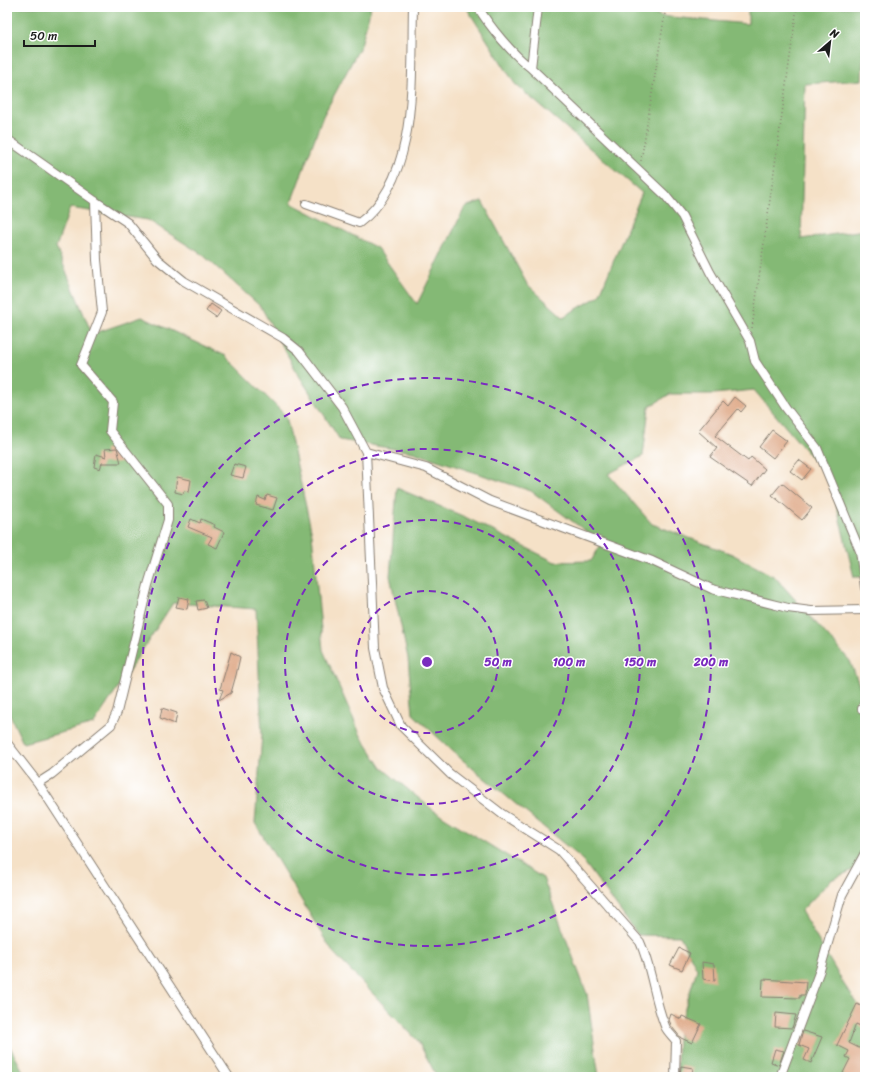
<svg xmlns="http://www.w3.org/2000/svg" width="872" height="1084" font-family="Sriracha,sans-serif">
<rect width="100%" height="100%" fill="#fff"/>
<filter id="ink" filterUnits="userSpaceOnUse"><feTurbulence type="fractalNoise" baseFrequency=".025" numOctaves="2"/><feDisplacementMap in="SourceGraphic" scale="8" xChannelSelector="R" yChannelSelector="G"/><feConvolveMatrix kernelMatrix="1 2 1 2 8 2 1 2 1" color-interpolation-filters="sRGB"/></filter>
<filter id="wash" filterUnits="userSpaceOnUse"><feTurbulence type="fractalNoise" baseFrequency=".012" numOctaves="4" result="noise"/><feDisplacementMap in="SourceGraphic" scale="16" xChannelSelector="R" yChannelSelector="G"/><feGaussianBlur stdDeviation="0.9" result="paint"/><feColorMatrix in="noise" values="0 0 0 0 0 0 0 0 0 0 0 0 0 0 0 0 0 1.4 0 .05"/><feComposite in="paint" operator="in"/></filter>
<g filter="url(#wash)">
<rect width="100%" height="100%" fill="#f5e1c7"/>
<path fill="#84b974" stroke="#506a48" d="M7,7h364l-10,38 -38,71 -32,87 86,45 40,56 48,-97 17,-6 45,83 36,33 36,-21 43,-103 -127,-109 -49,-77h178l16,9 88,8v-17h117l-3,73 -57,4 -4,155 64,-9v347h-11l-24,-98 -76,-89 -40,4h-44l-21,13 -6,49 -35,18 44,50 80,30 43,23 75,84 15,39v160l-6,7 -28,13 -30,31 44,75 20,28v46l-5,17h-183l1,-46 19,-62 -17,-33 -42,-1 -57,-77 -122,-101 -46,-43 -5,-56 -18,-82 7,-88 68,29 90,45 36,-1 11,-18 -71,-52 -118,-39 -73,-12 -42,-66 -37,-67 -58,-52 -55,-35 -78,-12 -14,39 36,87 50,-17 84,39 60,60 26,118 11,116 38,86 21,32 51,42 110,68 44,116 12,83h-162l-19,-36 -86,-90 -77,-128 7,-88 -6,-126 -83,-6 -79,121 -71,19 -16,-34z
M7,1041l19,36h-19z"/>
<g id="blocks">
<path fill="#dfaa89" d="M211,304l10,7 -5,7 -10,-7z
M735,397l11,9 -5,6 -3,-3 -23,27 33,25 3,-4 14,12 -13,17 -42,-29 7,-9 -19,-17 25,-30 5,5z
M772,430l15,11 -14,17 -14,-11z
M117,448l4,15h-19l-2,6 -6,-2 2,-13 10,3 -1,-8z
M799,460l12,9 -9,11 -12,-9z
M234,464l12,3 -3,11 -13,-3z
M177,477l14,3 -2,12 -5,-1 -1,3 -8,-2z
M782,483l30,25 -10,12 -30,-25z
M267,495l10,3 -4,12 -17,-5 2,-8 7,3z
M191,519l9,4 1,-4 14,6 -1,2 10,5 -7,16 -9,-4 4,-7 -24,-10z
M179,597l10,2 -2,10 -11,-2z
M204,600l3,8 -9,2 -2,-9z
M231,652l9,5 -4,18 -5,18 -12,7 4,-10 -3,-1z
M162,708l15,5 -2,11 -15,-6z
M679,948l11,5 -8,17 -12,-5z
M702,962l12,2 1,17 -12,-2z
M763,979l43,3 -1,13h-5v3l-38,-1z
M857,1004l8,4v20l-9,-4 -7,19 16,8 -3,12 3,1v13h-22l1,-3 -1,-1 7,-14 -4,-2 3,-6 -12,-6z
M776,1013l20,2 -4,13 -17,-1z
M671,1014l10,5 1,-3 19,8 -9,19 -11,-5 -9,-11 -3,-7z
M803,1031l19,6 -11,26 -7,-3 5,-11 -10,-4z
M775,1049l9,2 -5,14 -8,-3z
M681,1066l12,2 -1,9h-12z"/>
</g>
</g>
<g filter="url(#ink)">
<use href="#blocks" fill-opacity="0" stroke="#887e72" stroke-width="1"/>
<g fill="none" stroke-linecap="round" stroke-linejoin="round">
<g stroke="#887e72" stroke-width="10">
<path id="street" d="M478,7c11,19 35,48 53,61
M538,7l-7,61 134,127 17,21 28,56 40,69 5,20 31,47 31,40 43,103 5,37
M7,139l88,62 33,22 29,36 27,22 99,57 16,13 43,56 24,45 9,196 8,40 18,38 49,48 52,40 57,36 81,92c12,27 14,57 25,84 2,6 8,10 11,15l-1,36
M306,204l53,19c61,-45 52,-149 54,-216
M366,452l60,16 64,33 162,60 60,28 76,19 23,3 54,-1
M862,709l3,-8
M7,743l31,40 191,294
M38,783l14,-9 59,-49 6,-13 31,-127 20,-65v-16l-58,-73 3,-29 -32,-37 21,-53 -5,-52 -2,-59
M780,1077l40,-107 22,-75 23,-42"/>
</g>
<path stroke="#887e72" stroke-width="1.5" stroke-dasharray="1 3" stroke-linecap="butt" d="M641,161l25,-154
M752,328l45,-321"/>
<use href="#street" stroke="#fff" stroke-width="8"/>
</g>
</g>
<g fill="none" stroke="#7b2cbf" stroke-width="2" stroke-dasharray="7 5">
<circle cx="427" cy="662" r="71"/>
<circle cx="427" cy="662" r="142"/>
<circle cx="427" cy="662" r="213"/>
<circle cx="427" cy="662" r="284"/>
</g>
<circle cx="427" cy="662" r="6" fill="#7b2cbf" stroke="#fff" stroke-width="2"/>
<g font-size="12" text-anchor="middle" font-weight="bold" fill="#7b2cbf" stroke="#fff" stroke-width="3" stroke-linejoin="round" paint-order="stroke">
<text x="498" y="666">50 m</text>
<text x="569" y="666">100 m</text>
<text x="640" y="666">150 m</text>
<text x="711" y="666">200 m</text>
</g>
<rect width="872" height="1084" fill="none" stroke="#fff" stroke-width="24"/>
<g transform="translate(830 42) rotate(28)" stroke="#ffffff" stroke-width="3" paint-order="stroke">
<path d="M0-3L7 15L0 10L-7 15Z" fill="#1c1c1c"/>
<text y="-6" font-size="11" font-weight="bold" text-anchor="middle" fill="#1c1c1c">N</text>
</g>
<path d="M24 40v6h71v-6" fill="none" stroke="#1c1c1c" stroke-width="2"/>
<text x="30" y="40" font-size="12" fill="#1c1c1c" stroke="#ffffff" stroke-width="3" paint-order="stroke">50 m</text>
</svg>
